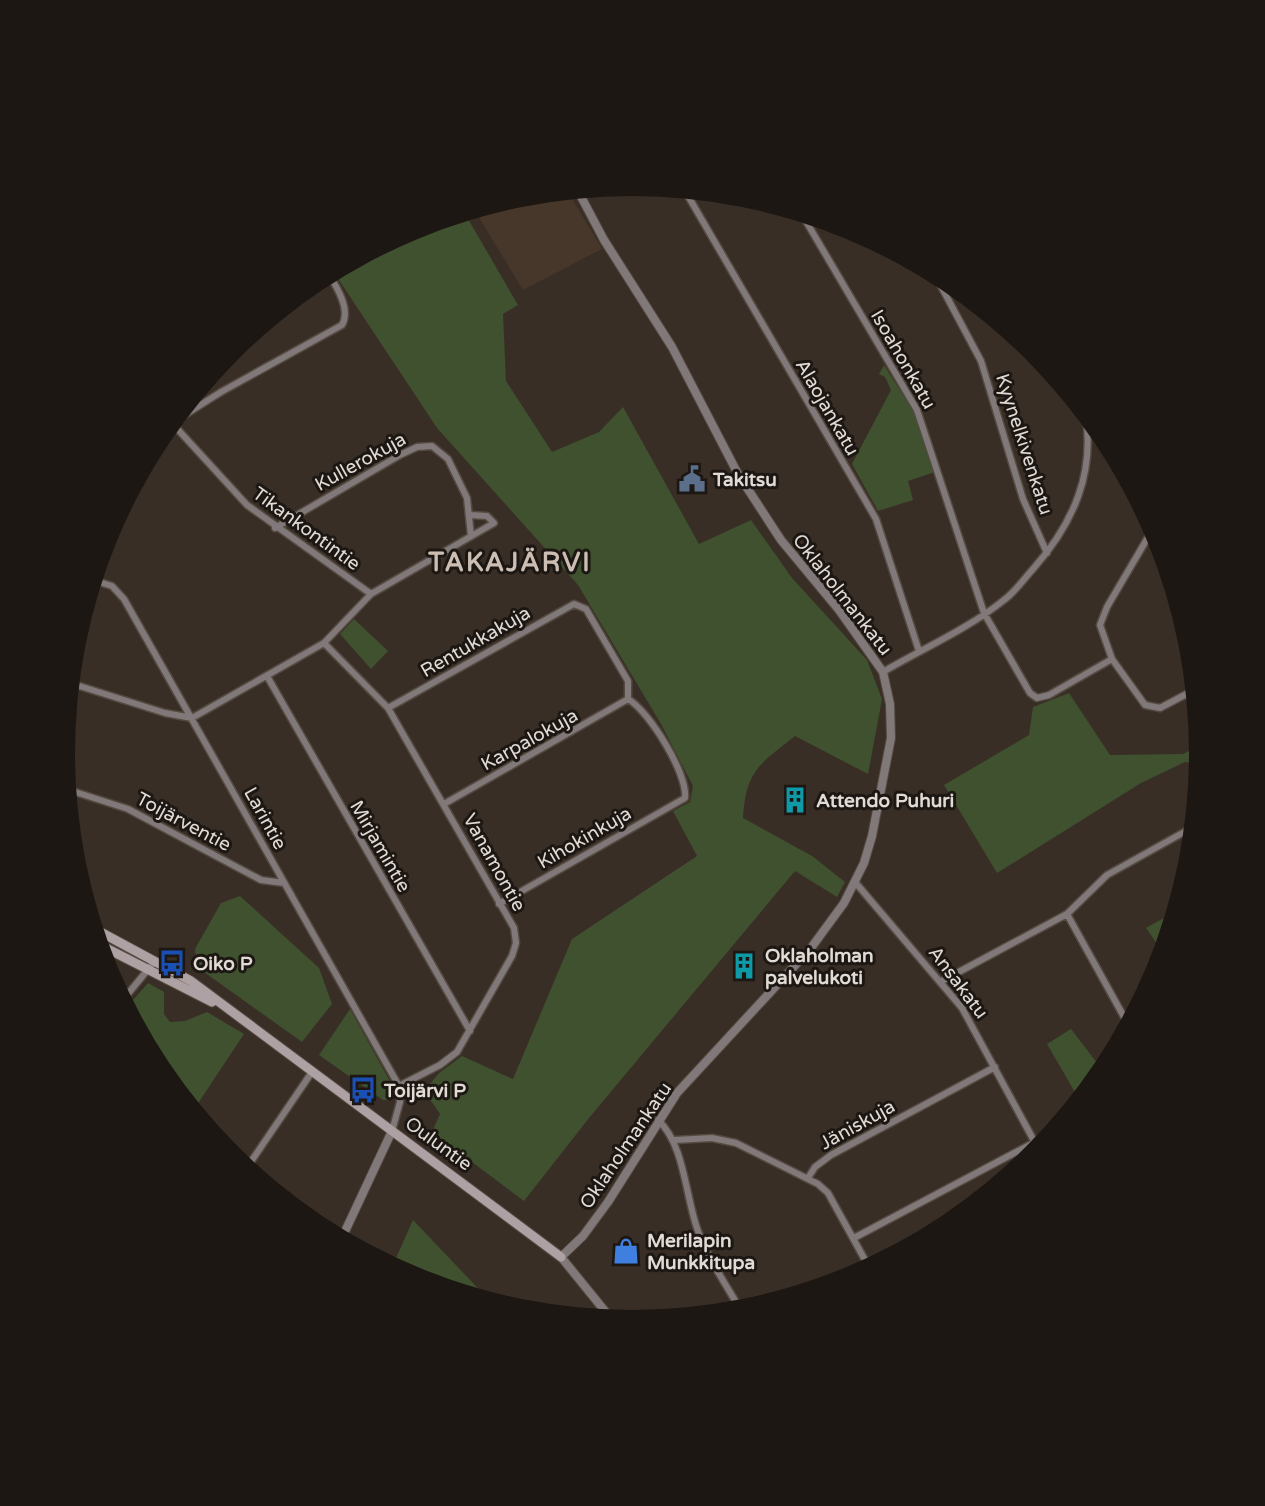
<svg xmlns="http://www.w3.org/2000/svg" width="1265" height="1506" font-family="'Varela Round',sans-serif">
<rect width="100%" height="100%" fill="#392e25"/>
<path fill="#47372a" d="M567,190l35,59 -79,41 -45,-74 44,-22z"/>
<path fill="#3f512e" d="M464,212l54,93 -15,9 3,67 46,71 47,-20 24,-25 76,137 52,-24 41,58 75,82 15,39 -14,75 -73,-38c-35,28 -49,34 -52,82l69,38 33,26 -8,15 -42,-26 -206,247 -65,83 -92,-69 8,-18 -13,-19 3,-11 9,-11 23,-17 51,23 59,-140 125,-83 -24,-45 17,-9 3,-16 -32,-62 -83,-139 -141,-157 -104,-157 82,-44z
M884,365l33,52 18,55 -27,9 5,19 -35,11 -26,-47 39,-74 -6,-13 -6,-3z
M354,619l34,32 -17,18 -31,-35z
M1069,693l41,62 73,-1 18,-9v19l-16,-2 -44,21 -144,90 -53,-88 85,-50 4,-28z
M240,896l79,72 13,36 -30,38 -105,-75 -2,-18 26,-46z
M1162,919l12,1 -10,34 -18,-26z
M148,983l16,9v22l6,8 15,-1 22,-9 37,22 -51,77 -34,-42 -33,-61z
M350,1009l41,74 2,13 -3,4h-7l-64,-45z
M1071,1029l33,43 -24,29 -33,-57z
M413,1220l78,82 -77,-23 -22,-12z"/>
<g fill="none" stroke-linecap="round" stroke-linejoin="round">
<g stroke="#544a41" stroke-width="9">
<path id="minor" d="M684,189l192,330 43,132
M800,211l117,199 67,203 46,80 7,5 12,-3 63,-36
M933,271l48,90 42,138 24,54
M171,422l76,83 124,89
M172,423l49,-31 121,-67c9,-15 -5,-38 -14,-52
M1154,527l-47,80 -7,18 12,34 33,46 15,3 36,-19
M275,528l125,-73 17,-8 15,-1 16,13 19,39 4,38
M93,580l19,6 12,13 275,487 1,16 -8,29
M324,643l64,65 126,220 2,15 -4,13 -55,96 -17,13 -41,21
M883,672c39,-23 85,-43 121,-72 11,-8 20,-21 29,-31 40,-45 63,-96 52,-158
M267,676l203,355
M70,683l95,30 27,5 132,-75 47,-49 123,-71 -7,-7 -17,-1
M388,708l186,-104 12,5 42,72v18
M66,789l62,20 133,71 23,3
M444,804l184,-105
M855,882l107,126 77,142
M499,904l186,-106c3,-24 -36,-87 -57,-99
M1067,914l62,112
M942,981l125,-67 40,-39 88,-49
M122,1001l33,-40
M658,1120c27,25 27,76 40,111 11,29 28,54 44,81
M675,1140l37,-2 24,5 82,41 10,9 42,76
M246,1169l66,-97
M808,1178l7,-11 16,-12 164,-88
M854,1238l181,-96"/>
</g>
<g stroke="#544a41" stroke-width="10">
<path id="tertiary" d="M577,189l27,51 68,107 66,127 43,66 58,70 44,62 7,32 1,34 -19,98 -8,27 -20,40 -33,45 -134,145 -69,109 -25,34 -22,21 52,64
M341,1240l51,-109"/>
</g>
<g stroke="#544a41" stroke-width="11">
<path id="secondary" d="M93,928l98,53 370,276
M98,944l114,58"/>
</g>
<use href="#minor" stroke="#817979" stroke-width="6"/>
<use href="#tertiary" stroke="#817979" stroke-width="8"/>
<use href="#secondary" stroke="#aea1a3" stroke-width="9"/>
</g>
<defs>
<g id="civic-bare" transform="scale(2.1)"><path d="M-.6-6.5H3V-4.5H.6V-3L4-1V1h2V6H-6V1h2V-1L-.6-3ZM-1.2 2.5V6h2.4V2.5Z" fill="#5c6f8a" stroke="#1c1713" stroke-width="2.5" paint-order="stroke"/></g>
<g id="building-bare" transform="scale(2.1)"><path d="M-4-6H4V6H1V3H-1V6H-4ZM-2.5-4.3h1.7v1.8h-1.7ZM.8-4.3h1.7v1.8H.8ZM-2.5-1h1.7V.8h-1.7ZM.8-1h1.7V.8H.8Z" fill="#0f9aa8" stroke="#1c1713" stroke-width="2.5" paint-order="stroke"/></g>
<g id="bus-bare" transform="scale(2.1)"><path d="M-5-6H5V4H4V6H2V4H-2V6H-4V4H-5ZM-3.5-4V0h7V-4ZM-3.5 1.2v1.5H-2V1.2ZM2 1.2v1.5H3.5V1.2Z" fill="#1a4fb4" stroke="#1c1713" stroke-width="2.5" paint-order="stroke"/></g>
<g id="shop-bare" transform="scale(2.1)"><path d="M-5-2.5h2.3a2.7 3.5 0 0 1 5.4 0H5L5.5 6h-11ZM-1.5-2.5h3a1.5 2.3 0 0 0-3 0Z" fill="#3f7fe0" stroke="#1c1713" stroke-width="2.5" paint-order="stroke"/></g>
</defs>
<g fill-rule="evenodd">
<use href="#civic-bare" x="692" y="479"/>
<use href="#building-bare" x="795" y="800"/>
<use href="#bus-bare" x="172" y="963"/>
<use href="#building-bare" x="744" y="966"/>
<use href="#bus-bare" x="363" y="1090"/>
<use href="#shop-bare" x="626" y="1251"/>
</g>
<g text-anchor="middle" stroke-width="6" stroke-linejoin="round" paint-order="stroke">
<g font-size="19" fill="#e2dbd5" stroke="#1c1713">
<text transform="translate(904 359) rotate(60)" y="7">Isoahonkatu</text>
<text transform="translate(828 407) rotate(60)" y="7">Alaojankatu</text>
<text transform="translate(1025 444) rotate(72)" y="7">Kyynelkivenkatu</text>
<text transform="translate(360 461) rotate(-29)" y="7">Kullerokuja</text>
<text transform="translate(307 528) rotate(36)" y="7">Tikankontintie</text>
<text transform="translate(843 594) rotate(52)" y="7">Oklaholmankatu</text>
<text transform="translate(475 641) rotate(-30)" y="7">Rentukkakuja</text>
<text transform="translate(529 739) rotate(-29)" y="7">Karpalokuja</text>
<text transform="translate(266 818) rotate(61)" y="7">Larintie</text>
<text transform="translate(184 821) rotate(28)" y="7">Toijärventie</text>
<text transform="translate(584 837) rotate(-30)" y="7">Kihokinkuja</text>
<text transform="translate(381 846) rotate(60)" y="7">Mirjamintie</text>
<text transform="translate(495 862) rotate(61)" y="7">Vanamontie</text>
<text transform="translate(959 982) rotate(53)" y="7">Ansakatu</text>
<text transform="translate(857 1124) rotate(-29)" y="7">Jäniskuja</text>
<text transform="translate(439 1143) rotate(36)" y="7">Ouluntie</text>
<text transform="translate(625 1145) rotate(-56)" y="7">Oklaholmankatu</text>
</g>
<g font-size="19" font-weight="bold" fill="#e2dbd5" stroke="#1c1713" text-anchor="start">
<text x="713" y="486">Takitsu</text>
<text x="816" y="807">Attendo Puhuri</text>
<text x="765" y="962">Oklaholman<tspan x="765" dy="22">palvelukoti</tspan></text>
<text x="193" y="970">Oiko P</text>
<text x="384" y="1097">Toijärvi P</text>
<text x="647" y="1247">Merilapin<tspan x="647" dy="22">Munkkitupa</tspan></text>
</g>
<g font-size="26" font-weight="bold" letter-spacing="2" fill="#ccbeb3" stroke="#1c1713">
<text x="510" y="571">TAKAJÄRVI</text>
</g>
</g>
<path d="M0 0H1265V1506H0ZM75 753a557 557 0 1 1 1114 0a557 557 0 1 1-1114 0Z" fill="#1c1713" fill-rule="evenodd"/>
</svg>
